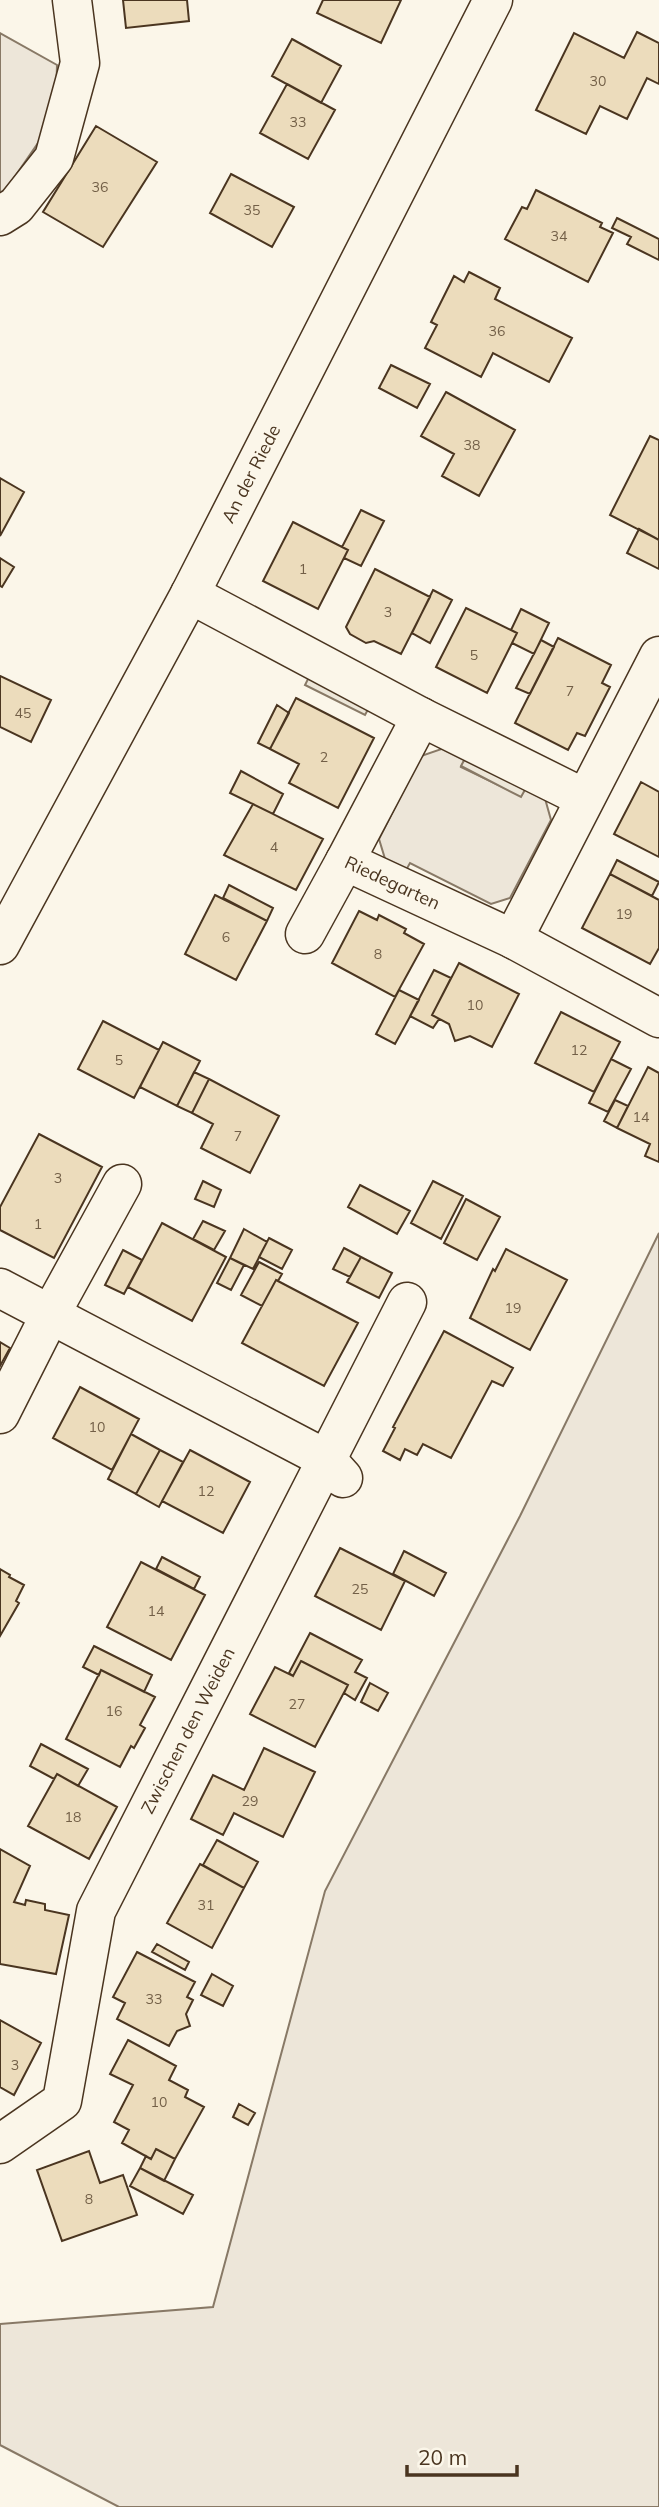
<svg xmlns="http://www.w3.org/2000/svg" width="659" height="2507" font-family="Mulish,sans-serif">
<rect width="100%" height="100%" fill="#fbf6e9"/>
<path fill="#ede6d9" stroke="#887966" stroke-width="2" d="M0,33l57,32 -1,33 -16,42 -33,48 -7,5z
M450,746l17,9 -6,12 60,29 6,-10 17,9 7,25 -41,78 -19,6 -81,-41 -5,9 -19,-10 -7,-23 42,-83z
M659,1233v1274h-540l-119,-62v-121l213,-17 112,-416 195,-375z"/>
<path fill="#ede7d9" stroke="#887966" stroke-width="2" d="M311,673l60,31 -6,11 -60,-30z
M467,755l60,31 -6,11 -60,-31z"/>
<path fill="#ecdcbc" stroke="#4a3520" stroke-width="2" d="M123,0h64l2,21 -63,7z
M323,0h78l-20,43 -64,-30z
M637,32l22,11v41l-12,-6 -20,41 -27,-13 -14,28 -50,-24 38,-77 50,25z
M292,39l49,27 -20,37 -49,-27z
M287,84l48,26 -27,49 -48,-26z
M96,126l61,36 -54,85 -60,-35z
M231,174l63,33 -22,40 -62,-34z
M536,190l66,33 -2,4 13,6 -25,49 -83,-43 17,-32 5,2z
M617,218l42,21v21l-32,-16 4,-7 -19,-9z
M469,272l31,16 -5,11 77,39 -23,44 -56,-29 -12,24 -56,-29 12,-23 -6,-3 23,-46 10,6z
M391,365l39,19 -13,24 -38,-20z
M446,392l69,38 -36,66 -37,-20 12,-22 -33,-18z
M650,436l9,4v100l-49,-25z
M0,478l24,14 -24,44z
M361,510l23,11 -23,45 -17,-8 4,-8 -6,-3z
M293,522l55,28 -30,59 -55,-28z
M639,529l20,11v29l-32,-16z
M0,558l14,9 -12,20 -2,-1z
M375,569l55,28 -29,57 -27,-13 -8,2 -16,-9 -4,-7z
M433,590l19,10 -22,43 -18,-10z
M466,608l51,25 -30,60 -51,-26z
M521,609l28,14 -15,31 -22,-11 5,-10 -6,-3z
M558,638l53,27 -9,18 8,4 -25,49 -8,-3 -9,17 -53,-27z
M541,640l13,7 -24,47 -14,-6z
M0,676l51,24 -20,42 -31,-15z
M296,698l78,40 -36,70 -49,-25 10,-19 -29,-15z
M277,705l12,8 -19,36 -12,-6z
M241,771l42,23 -10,20 -43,-21z
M641,782l18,10v65l-45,-23z
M253,804l70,35 -27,51 -72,-35z
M617,860l42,22 -7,14 -42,-22z
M610,874l49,26v48l-9,16 -68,-36z
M229,885l44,23 -6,13 -44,-23z
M215,895l52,26 -31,59 -51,-26z
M359,911l18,9 2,-5 27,14 -2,4 20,11 -29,53 -63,-34z
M459,963l60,31 -27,53 -22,-11 -15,5 -6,-17 -17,-9z
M434,970l17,8 -19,37 7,4 -6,9 -23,-12z
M399,990l20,10 -24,44 -19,-10z
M561,1012l59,30 -26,50 -59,-29z
M103,1021l56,29 -25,48 -56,-29z
M163,1042l37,19 -23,45 -37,-19z
M611,1059l20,10 -23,43 -19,-9z
M648,1067l11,6v89l-14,-6 5,-12 -33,-16z
M194,1072l15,7 -17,34 -15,-7z
M209,1079l70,37 -29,57 -49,-25 12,-24 -21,-11z
M615,1100l13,6 -11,22 -13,-7z
M39,1134l63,33 -48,91 -54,-28v-23z
M203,1181l18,9 -7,17 -19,-8z
M433,1181l30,15 -22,43 -30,-16z
M360,1185l50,26 -13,23 -49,-27z
M466,1199l34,18 -23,43 -33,-17z
M203,1221l22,10 -11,19 -21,-11z
M162,1223l64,34 -34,64 -64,-34z
M244,1229l23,13 -14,27 -23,-11z
M269,1238l23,12 -10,19 -23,-12z
M344,1248l17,9 -11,20 -17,-8z
M506,1249l61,31 -37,70 -60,-32 23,-49 2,2z
M123,1250l19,10 -18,34 -19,-9z
M361,1257l31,16 -13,25 -32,-16z
M230,1258l14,7 -13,25 -14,-7z
M259,1262l23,12 -4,7 -2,-1 -14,26 -21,-11z
M276,1280l82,43 -34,63 -82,-43z
M444,1331l69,37 -10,18 -11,-5 -41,77 -28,-14 -6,11 -12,-6 -5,11 -17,-9 12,-23 -2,-1z
M0,1342l10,6 -10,18z
M80,1387l59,32 -27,51 -59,-32z
M131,1434l29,16 -24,44 -28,-15z
M160,1450l23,12 -24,45 -23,-13z
M190,1450l60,32 -27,51 -61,-32z
M340,1548l65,33 -24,49 -66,-34z
M404,1551l42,22 -12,23 -41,-22z
M162,1557l38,20 -6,12 -38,-20z
M141,1562l64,33 -34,65 -64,-33z
M0,1569l10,6 -1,2 15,8 -8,16 3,2 -19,33z
M310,1633l52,27 -7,12 12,6 -12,22 -11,-7 4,-8 -47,-24 -8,15 -4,-3z
M94,1646l58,29 -8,17 -43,-22 -2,5 -16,-8z
M301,1661l47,24 -33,62 -65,-33 25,-47 18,9z
M101,1670l54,27 -15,28 5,3 -11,20 -3,-2 -11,21 -54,-28z
M370,1683l18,10 -10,18 -17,-9z
M41,1744l47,25 -10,17 -21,-12 -3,5 -24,-13z
M264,1748l51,24 -32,65 -49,-24 -11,22 -32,-16 22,-44 31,15z
M57,1774l60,33 -28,52 -61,-33z
M217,1840l41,22 -14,26 -41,-23z
M0,1849l30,17 -16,36 11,3 1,-5 19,4v6l24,5 -13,59 -56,-10z
M200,1864l44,24 -32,60 -45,-25z
M157,1944l32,18 -4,8 -33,-18z
M137,1952l58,30 -8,15 6,3 -7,14 4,12 -13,5 -8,15 -52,-27 8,-16 -12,-6z
M212,1974l21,12 -10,20 -22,-11z
M0,2020l41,23 -27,52 -14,-8z
M128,2040l48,26 -7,14 19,10 -3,7 19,10 -29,52 -19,-10 -5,10 -29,-16 7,-13 -15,-8 19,-37 -23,-11z
M239,2104l16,9 -7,12 -15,-8z
M156,2149l19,10 -11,22 -24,-13 6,-12 5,3z
M89,2151l11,32 23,-8 14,40 -75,26 -25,-71z
M140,2168l53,27 -10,19 -53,-28z"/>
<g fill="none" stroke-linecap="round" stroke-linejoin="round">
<g stroke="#4a3520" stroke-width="41">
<g id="minor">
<path d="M0,216l16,-10 38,-48 26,-95 -8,-63"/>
<path d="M190,594l231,123 163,81"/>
<path id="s1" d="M421,717l-76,144 168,78 146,79"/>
<path d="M305,934l40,-73"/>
<path d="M513,939l146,-283"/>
<path id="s2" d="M0,945l190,-351 303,-594"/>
<path d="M0,1288l326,171 17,19"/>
<path d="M0,1414l50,-99 72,-131"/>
<path id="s3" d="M0,2144l62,-43 34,-190 311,-609"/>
</g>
</g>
<use href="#minor" stroke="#fbf6e9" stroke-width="38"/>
</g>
<g text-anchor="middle" stroke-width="5" stroke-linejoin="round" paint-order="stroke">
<g font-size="14" fill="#725f47">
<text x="598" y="86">30</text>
<text x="298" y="127">33</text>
<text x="100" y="192">36</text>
<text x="252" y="215">35</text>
<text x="559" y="241">34</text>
<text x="497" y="336">36</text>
<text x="472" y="450">38</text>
<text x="303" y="574">1</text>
<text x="388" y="617">3</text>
<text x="474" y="660">5</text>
<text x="570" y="696">7</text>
<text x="23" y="718">45</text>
<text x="324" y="762">2</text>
<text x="274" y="852">4</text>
<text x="624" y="919">19</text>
<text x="226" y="942">6</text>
<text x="378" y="959">8</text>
<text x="475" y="1010">10</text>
<text x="579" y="1055">12</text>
<text x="119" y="1065">5</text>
<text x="641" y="1122">14</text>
<text x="238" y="1141">7</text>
<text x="58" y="1183">3</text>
<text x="38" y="1229">1</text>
<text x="513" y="1313">19</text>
<text x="97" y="1432">10</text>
<text x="206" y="1496">12</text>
<text x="360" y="1594">25</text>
<text x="156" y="1616">14</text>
<text x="297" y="1709">27</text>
<text x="114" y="1716">16</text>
<text x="250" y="1806">29</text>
<text x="73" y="1822">18</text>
<text x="206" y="1910">31</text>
<text x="154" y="2004">33</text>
<text x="15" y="2070">3</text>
<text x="159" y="2107">10</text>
<text x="89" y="2204">8</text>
</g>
<g font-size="18" fill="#4a3520" stroke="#fbf6e9">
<text dy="6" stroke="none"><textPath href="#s2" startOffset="534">An der Riede</textPath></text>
<text dy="6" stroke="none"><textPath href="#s1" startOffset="215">Riedegarten</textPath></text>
<text dy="6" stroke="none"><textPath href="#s3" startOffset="471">Zwischen den Weiden</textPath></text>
</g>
</g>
<path d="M407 2465v10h110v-10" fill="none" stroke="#4a3520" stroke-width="3.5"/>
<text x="418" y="2465" font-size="21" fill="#4a3520" stroke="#fbf6e9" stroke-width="5" paint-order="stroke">20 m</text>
</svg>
